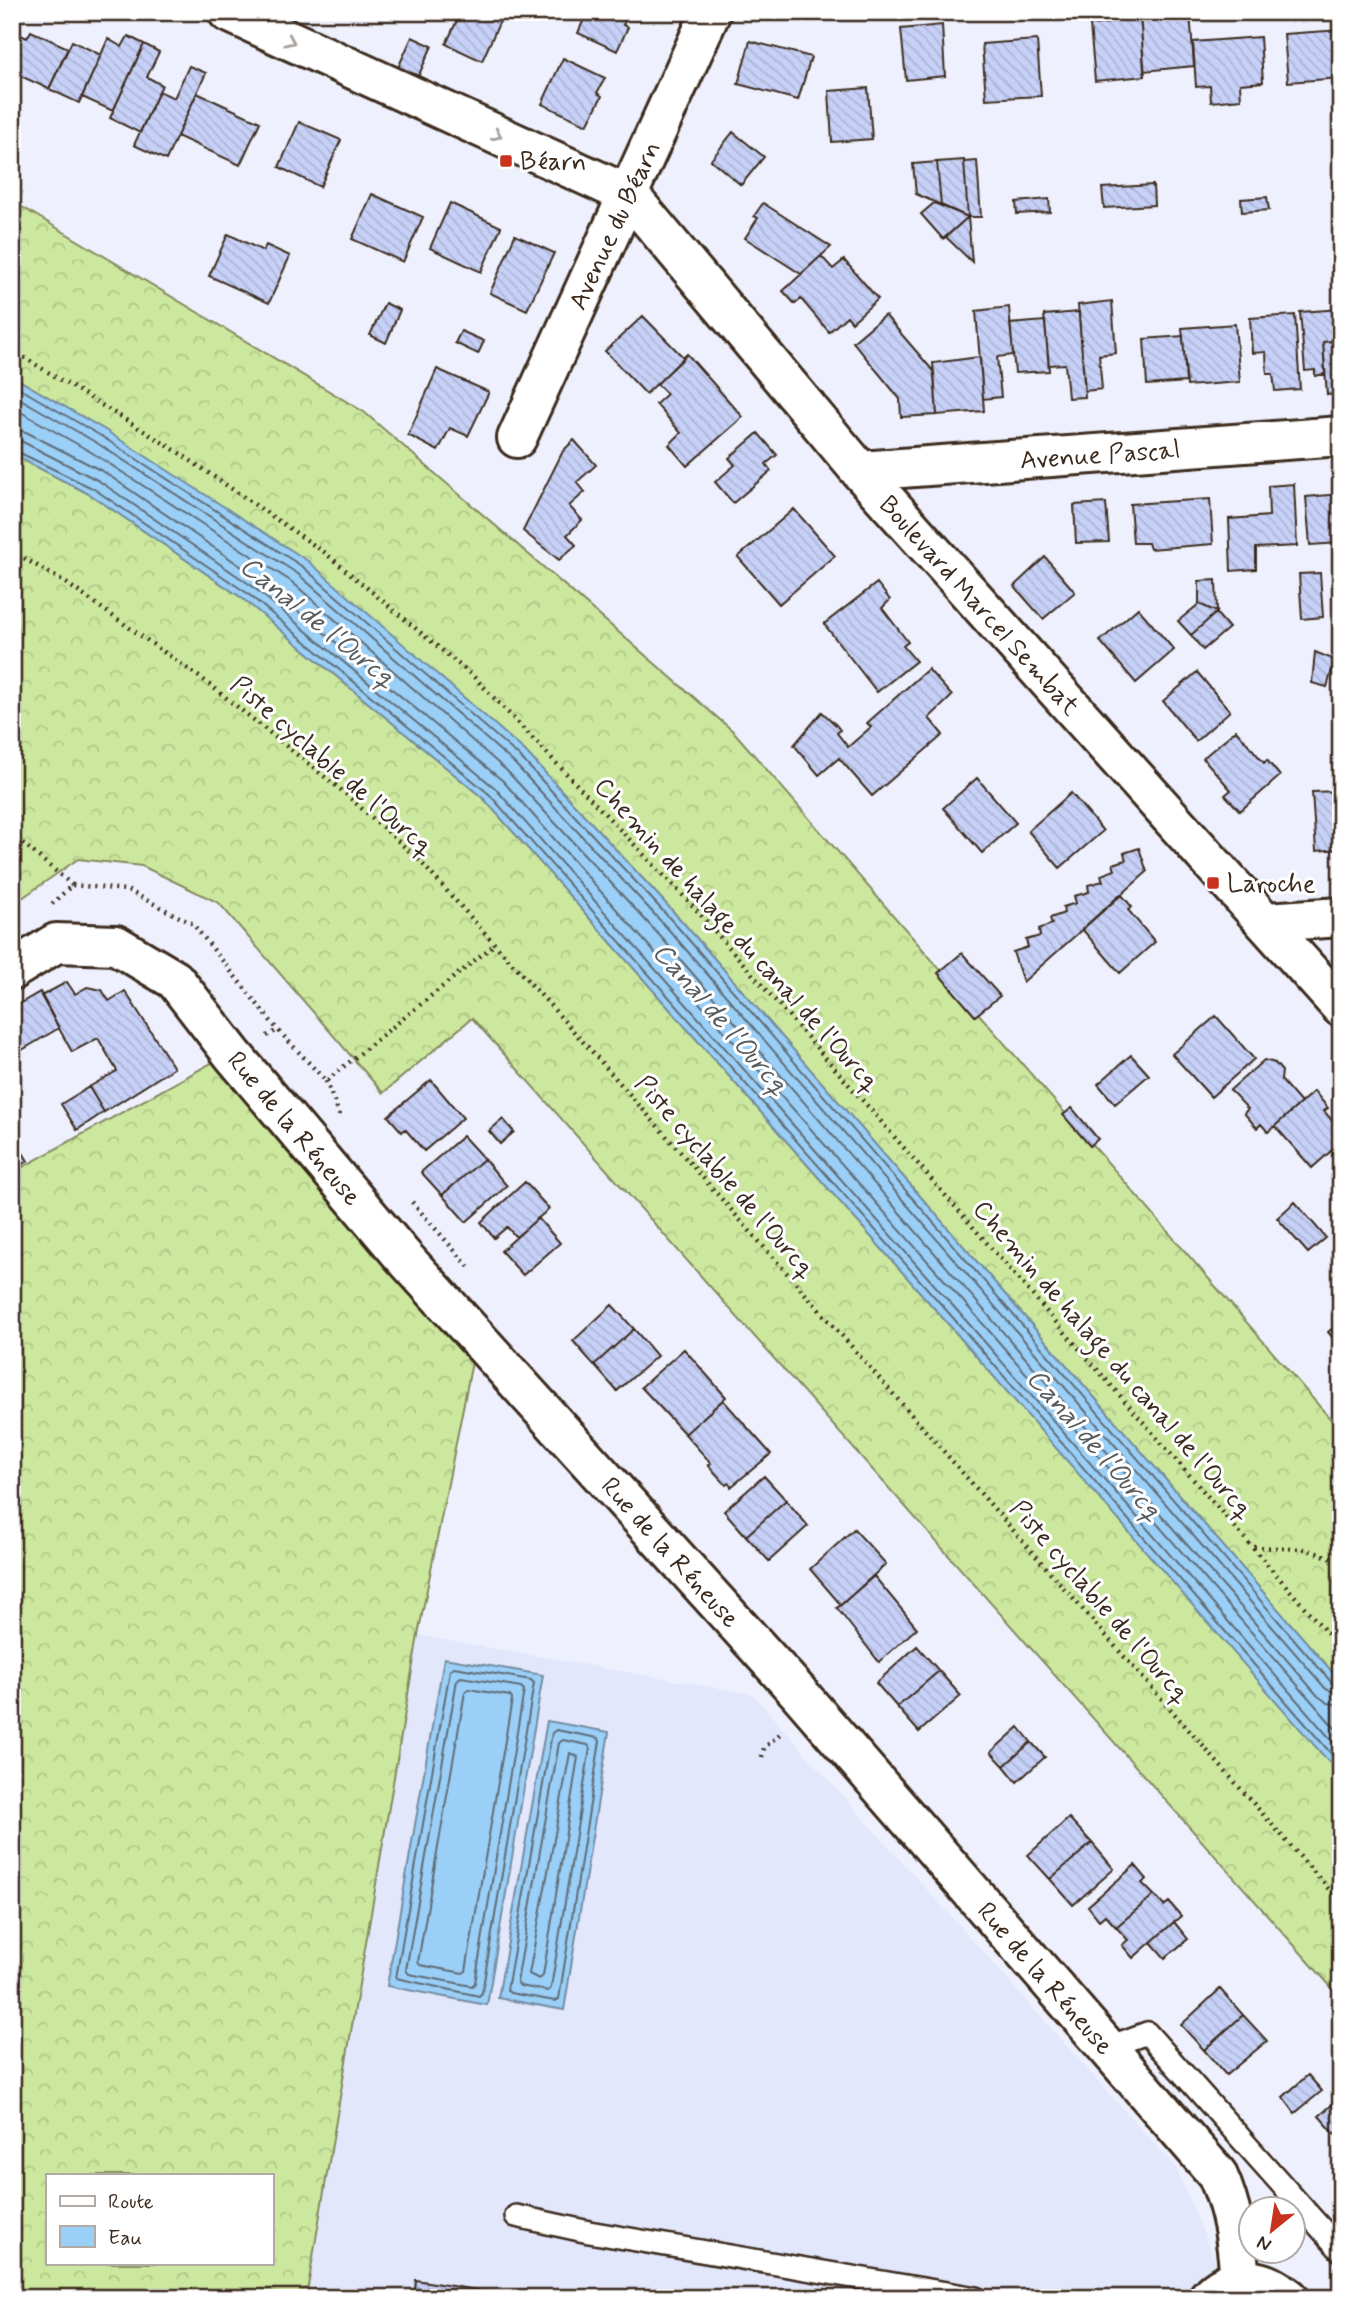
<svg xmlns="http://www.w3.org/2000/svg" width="1353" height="2310" font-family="Mynerve,sans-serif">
<defs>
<pattern id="forest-crowns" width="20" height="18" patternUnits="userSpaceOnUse" patternTransform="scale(1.75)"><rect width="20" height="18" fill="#cce89e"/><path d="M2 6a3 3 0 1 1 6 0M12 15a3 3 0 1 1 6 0" fill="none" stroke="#b0c788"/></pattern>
<pattern id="building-back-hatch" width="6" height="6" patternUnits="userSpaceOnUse" patternTransform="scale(1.75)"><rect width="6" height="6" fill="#c7d1f8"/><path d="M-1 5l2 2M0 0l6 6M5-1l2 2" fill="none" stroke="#acb4d4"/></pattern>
</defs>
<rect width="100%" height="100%" fill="#eef1fd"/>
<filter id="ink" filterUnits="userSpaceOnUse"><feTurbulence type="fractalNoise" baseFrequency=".0143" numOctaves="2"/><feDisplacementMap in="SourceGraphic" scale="14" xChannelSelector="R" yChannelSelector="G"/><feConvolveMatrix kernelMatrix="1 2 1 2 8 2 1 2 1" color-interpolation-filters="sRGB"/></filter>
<g filter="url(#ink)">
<path fill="#e2e7fc" d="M418,1635l334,59 424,474 55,130h-925z"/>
<path fill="url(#forest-crowns)" stroke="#84895e" stroke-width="2" fill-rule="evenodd" d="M12,201l352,211 370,320 607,699v251l-661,-763 -155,-168 -61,-50 -359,-271 -93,-54z
M12,454l79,41 151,103 242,201 473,535 384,441v223l-869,-980 -89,75 -164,-190 -77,-37 -64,-7 -63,44 -3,-1z
M215,1061l259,291 -56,283 -112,663h-294v-1125zM47,2175h224v88h-224z"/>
<path fill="#9acff8" stroke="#748da1" stroke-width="2" d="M12,376l93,54 203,131 217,190 155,168 661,763v94l-384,-442 -473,-535 -242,-201 -151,-103 -79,-41z
M444,1658l99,17 -56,330 -100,-19z
M547,1721l62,11 -45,278 -66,-12z"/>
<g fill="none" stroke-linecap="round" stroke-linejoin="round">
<path stroke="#616c75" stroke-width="2" d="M12,384l89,52 202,131 217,190 155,167 657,759 9,3
M12,394l85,49 201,131 216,189 155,167 657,759 15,6
M12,407l79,45 201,130 215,189 154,166 657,759 10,7 13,2
M12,429l14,3 78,40 154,106 245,203 474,536 364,418
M12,440l9,1 78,40 153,105 243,202 474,536 372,427
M12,449l82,40 153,104 242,201 474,535 378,436
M454,1667l77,13 3,3 -52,310 -3,3 -83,-18 54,-308z
M461,1677l60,10 3,3 -49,293 -3,3 -63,-12 -3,-4 51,-290z
M469,1689l41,7 2,3 -46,272 -3,2 -43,-8 -2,-3 47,-270z
M556,1730l42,8 2,3 -41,258 -4,2 -45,-8 -3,-3 45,-257z
M563,1740l25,5 2,3 -39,240 -3,3 -28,-5 -3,-4 42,-239z
M570,1753l8,4 -35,219 -4,3 -10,-5z"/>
</g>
<path fill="url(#building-back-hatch)" stroke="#3b2a1e" stroke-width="2" d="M461,12h21l18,9 -18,40 -36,-17z
M587,12h42l-6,13 5,2 -11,24 -39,-18z
M1140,12h50l4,54 -50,5z
M1140,16l5,60 -50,5 -5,-56 18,-2v-5z
M942,25l3,51 -39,4 -5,-51z
M1341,30v48l-53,4 -4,-48z
M12,31l15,7 4,-7 37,17 -19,41 -37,-17z
M128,36l16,8 -31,67 -31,-14 26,-58 14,8z
M412,37l20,9 -15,33 -20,-9z
M1260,37l3,45 -23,2 1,15 -30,3 -1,-16 -14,1 -3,-45z
M1037,40l4,56 -55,3 -4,-55z
M72,41l29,14 -22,48 -30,-14z
M750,41l61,16 -13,43 -60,-16z
M144,44l15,8 -12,25 15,8 -22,48 -30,-15z
M563,58l42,20 -8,15 5,3 -15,29 -45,-21z
M189,66l17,7 -40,87 -32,-15 25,-54 15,7z
M868,88l4,51 -40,3 -3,-51z
M197,93l63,29 -20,43 -63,-29z
M299,122l42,18 -21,47 -41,-20z
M733,132l31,25 -23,28 -30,-25z
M964,160v2l4,55 -27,-12 -4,-43z
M977,161l4,56h-13l-4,-55z
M937,162l4,43 -25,-11 -3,-30z
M1153,185l1,20 -50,3 -2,-20z
M372,194l51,23 -20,45 -51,-23z
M1267,197l2,13 -27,2 -1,-13z
M1049,199l1,13 -33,2 -1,-12z
M450,203l51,24 -20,45 -51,-24z
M763,203l68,44 -30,27 -56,-36 13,-20 -4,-2z
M934,203l34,14 -25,22 -22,-25z
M968,217l4,45 -26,-25z
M228,234l35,17 3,-6 24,11 -21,47 -60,-27z
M515,235l39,18 -27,57 -37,-17z
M821,256l12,13 11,-9 34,39 -26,23 -5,-6 -18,16 -28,-33 -6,5 -12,-13z
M1112,301l4,52 -17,2 3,34 -17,2 -7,-86z
M385,303l15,7 -14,33 -16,-8z
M1009,307l4,48 -16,2 4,40 -18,2 -7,-88z
M1341,309v31l-18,2 2,32 -10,2v-6l-10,1 -5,-59z
M1079,312l6,85 -17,1 -3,-34 -16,1 -5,-50z
M885,315l49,57 3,43 -36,2 -1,-18 -47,-57z
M1295,315l5,74 -25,2 -2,-17h-6l-1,-22 -14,1 -2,-35z
M643,316l41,42 -38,36 -41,-43z
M1045,321l4,50 -34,2 -5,-49z
M1235,324l5,58 -53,4 -5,-58z
M461,331l23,10 -6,13 -23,-11z
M1183,336l3,46 -39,3 -3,-46z
M1341,340v53l-14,2 -4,-53z
M687,354l56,63 -56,49 -18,-21 12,-12 -25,-29 11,-10 -10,-10z
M980,357l4,54 -47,4 -4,-52z
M437,369l52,23 -21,44 -18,-8 -12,23 -30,-16z
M758,433l19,22 -11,9 5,7 -38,32 -18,-21 20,-17 -6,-7z
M574,440l22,25 -19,17 8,10 -16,14 13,14 -15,15 9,10 -17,15 -36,-29 40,-80z
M1294,484l3,62 -41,2v21l-25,2 -2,-52 40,-3 -1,-30z
M1341,494v49l-31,2 -4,-48z
M1210,499l3,45 -63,5 -2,-6h-15l-3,-39z
M1106,503l3,39 -33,1 -2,-38z
M794,509l41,47 -56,48 -41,-47z
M1045,557l30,35 -32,27 -29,-33z
M1320,573l3,44 -21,2 -3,-45z
M1216,580l1,32 -18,-8v-23z
M877,583l13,17 -8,8 26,34 -5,4 13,15 -39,31 -53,-68z
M1199,604l18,8 -26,23 -13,-14z
M1138,608l36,42 -38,33 -36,-42z
M1216,613l13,15 -26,22 -12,-15z
M1315,652l20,8 -8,27 -15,-4z
M928,669l24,27 -23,22 14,17 -71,61 -33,-38 -20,17 -25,-30 28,-33 14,13 4,5 -3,3 11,14 23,-20 -4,-4z
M1197,672l33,39 -34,30 -33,-40z
M1236,730l28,33 3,-3 13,16 -40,35 -15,-16 6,-5 -28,-32z
M977,778l39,45 -34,30 -39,-45z
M1341,791v58l-25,2 -4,-59z
M1071,793l32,38 -43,37 -32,-37z
M1139,848l8,24 -124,110 -10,-30 15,-5 -2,-7 14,-4 -1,-7 13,-5 -2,-6 14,-5 -1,-6 13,-4 -2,-7 15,-4 -1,-7 15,-4 -2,-6 14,-5 -2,-6 13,-4 -2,-7z
M1121,894l11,13 -4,3 27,32 -35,31 -38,-44z
M962,953l38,43 -25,20 -37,-43z
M67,982l8,12 12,-7 15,3 7,11 16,-10 49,77 -70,44 -15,-25 28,-16 -19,-33 -26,14 -31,-56z
M40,992l19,36 -47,28v-48z
M1216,1016l38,43 -43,38 -39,-43z
M1131,1055l18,20 -34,29 -17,-20z
M1264,1060l11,3 7,8 -1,9 20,23 -33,29 -7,-8 -4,4 -13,-15 4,-4 -18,-19z
M431,1080l32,38 -39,33 -19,-22 -3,3 -14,-16z
M89,1087l15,25 -27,18 -16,-26z
M1314,1091l14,17 -4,3 17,20v11l-29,26 -37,-42z
M1072,1108l26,31 -8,7 -27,-31z
M503,1119l11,13 -14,12 -11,-13z
M12,1135l16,26 -16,10z
M463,1136l21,23 -42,36 -21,-23z
M484,1159l23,27 -41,36 -24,-27z
M525,1182l24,27 -33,28 -9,-10 -13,11 -13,-16z
M1295,1202l31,36 -18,15 -31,-35z
M538,1218l22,25 -37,32 -22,-24z
M612,1305l22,24 -40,36 -21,-24z
M1341,1321v26l-13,-15z
M634,1329l23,27 -40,35 -23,-26z
M684,1349l42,48 -41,37 -44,-47z
M723,1400l48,54 -40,33 -2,-4 -3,2 -18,-20 3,-2 -26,-29z
M764,1476l22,24 -40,36 -22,-25z
M786,1500l22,26 -39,35 -23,-25z
M854,1529l32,35 -45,41 -31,-36z
M874,1576l43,52 -38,34 -42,-54z
M917,1646l22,25 -42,36 -21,-24z
M939,1671l22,25 -42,36 -22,-25z
M1019,1727l12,15 -27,24 -13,-14z
M1031,1742l14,15 -28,25 -13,-16z
M1069,1818l23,25 -42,36 -22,-24z
M1092,1843l22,26 -41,36 -23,-26z
M1135,1865l12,14 -5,4 12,12 -38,32 -11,-12 -6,5 -11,-14z
M1154,1895l10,11 5,-4 12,14 -48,42 -11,-13 6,-5 -12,-13z
M1174,1922l14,17 -23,19 -14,-16z
M1220,1989l23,26 -39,35 -23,-25z
M1243,2015l24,26 -41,34 -22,-25z
M1308,2075l14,16 -27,22 -12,-16z
M1341,2097v44l-22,-25z
M416,2280l108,18h-110z"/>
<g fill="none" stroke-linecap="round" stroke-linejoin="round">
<g stroke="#3b2a1e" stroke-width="26">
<path id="service" d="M1106,2048l41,-15 194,218
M516,2216l73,16 387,66"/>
</g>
<g stroke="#3b2a1e" stroke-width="44">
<path id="minor" d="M228,12l401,183 231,276 481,536
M517,438l194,-426
M860,471l481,-35
M1266,922l75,-5
M12,970l44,-27 60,2 59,35 58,75 168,199 397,438 419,482c16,35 20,68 23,106
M1208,2298c23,-27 57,-20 81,0"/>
</g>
<path stroke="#3b2a1e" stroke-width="4.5" stroke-dasharray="2 5" stroke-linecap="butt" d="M12,350l166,102 146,100 150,125 219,229 648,743
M12,551l54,32 139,98 135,108 78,70 177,196 746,848
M12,834l60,51
M52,904l20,-19 55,5 66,34 85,106
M267,1036l11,-6 48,51 169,-137
M326,1081l15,38
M412,1202l57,65
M1254,1547l51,2 36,12
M762,1757l2,-9 18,-16"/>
<use href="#service" stroke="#fff" stroke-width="21"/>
<use href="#minor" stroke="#fff" stroke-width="38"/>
</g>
<defs><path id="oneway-chevron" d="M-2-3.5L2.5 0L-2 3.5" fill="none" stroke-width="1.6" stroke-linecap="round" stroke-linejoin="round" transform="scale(1.75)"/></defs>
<g stroke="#a79f9a">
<use href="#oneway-chevron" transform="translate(290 41) rotate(24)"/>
<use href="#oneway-chevron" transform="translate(497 135) rotate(24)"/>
</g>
</g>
<g fill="#c8321e" stroke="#fff" stroke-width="2.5">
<rect x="499" y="154" width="14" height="14" rx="3.5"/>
<rect x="1206" y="876" width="14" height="14" rx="3.5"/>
</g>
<g text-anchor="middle" stroke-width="6" stroke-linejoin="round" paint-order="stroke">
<g font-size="26" fill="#3b2a1e" stroke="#fff" text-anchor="start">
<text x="520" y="170">Béarn</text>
<text x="1227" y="892">Laroche</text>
</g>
<g font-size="26" fill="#3b2a1e" stroke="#fff">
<text transform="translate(614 225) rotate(-65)" y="9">Avenue du Béarn</text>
<text transform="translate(1100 454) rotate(-4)" y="9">Avenue Pascal</text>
<text transform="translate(980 605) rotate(48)" y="9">Boulevard Marcel Sembat</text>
<text transform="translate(333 765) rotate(41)" y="9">Piste cyclable de l'Ourcq</text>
<text transform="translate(738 934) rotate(48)" y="9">Chemin de halage du canal de l'Ourcq</text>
<text transform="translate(295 1128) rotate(50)" y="9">Rue de la Réneuse</text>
<text transform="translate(726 1176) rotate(49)" y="9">Piste cyclable de l'Ourcq</text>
<text transform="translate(1114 1359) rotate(49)" y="9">Chemin de halage du canal de l'Ourcq</text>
<text transform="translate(671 1552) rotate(48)" y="9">Rue de la Réneuse</text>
<text transform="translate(1101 1601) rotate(49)" y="9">Piste cyclable de l'Ourcq</text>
<text transform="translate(1046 1978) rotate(49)" y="9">Rue de la Réneuse</text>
</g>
<g font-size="28" font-style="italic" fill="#585c5f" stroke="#fff">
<text transform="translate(319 621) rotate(39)" y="10">Canal de l'Ourcq</text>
<text transform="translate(722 1018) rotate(49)" y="10">Canal de l'Ourcq</text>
<text transform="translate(1096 1444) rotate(49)" y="10">Canal de l'Ourcq</text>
</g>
</g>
<rect width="1353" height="2310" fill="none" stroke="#fff" stroke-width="42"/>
<rect x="21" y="21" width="1311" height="2268" fill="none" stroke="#3b2a1e" stroke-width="2.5" filter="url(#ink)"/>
<rect x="46" y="2174" width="228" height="91" fill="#ffffff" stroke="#b1aaa5" stroke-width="2"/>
<rect x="60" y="2196" width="35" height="10" fill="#ffffff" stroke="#b1aaa5" stroke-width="2"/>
<text x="108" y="2208" font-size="21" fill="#3b2a1e">Route</text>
<rect x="60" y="2226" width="35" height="21" fill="#9acff8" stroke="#b1aaa5" stroke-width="2"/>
<text x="108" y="2244" font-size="21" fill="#3b2a1e">Eau</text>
<g transform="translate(1272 2230) rotate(210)"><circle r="33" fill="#ffffff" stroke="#b1aaa5" stroke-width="2"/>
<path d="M0-5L12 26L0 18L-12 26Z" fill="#c8321e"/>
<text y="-10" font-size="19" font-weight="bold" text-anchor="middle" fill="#3b2a1e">N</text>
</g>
</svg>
